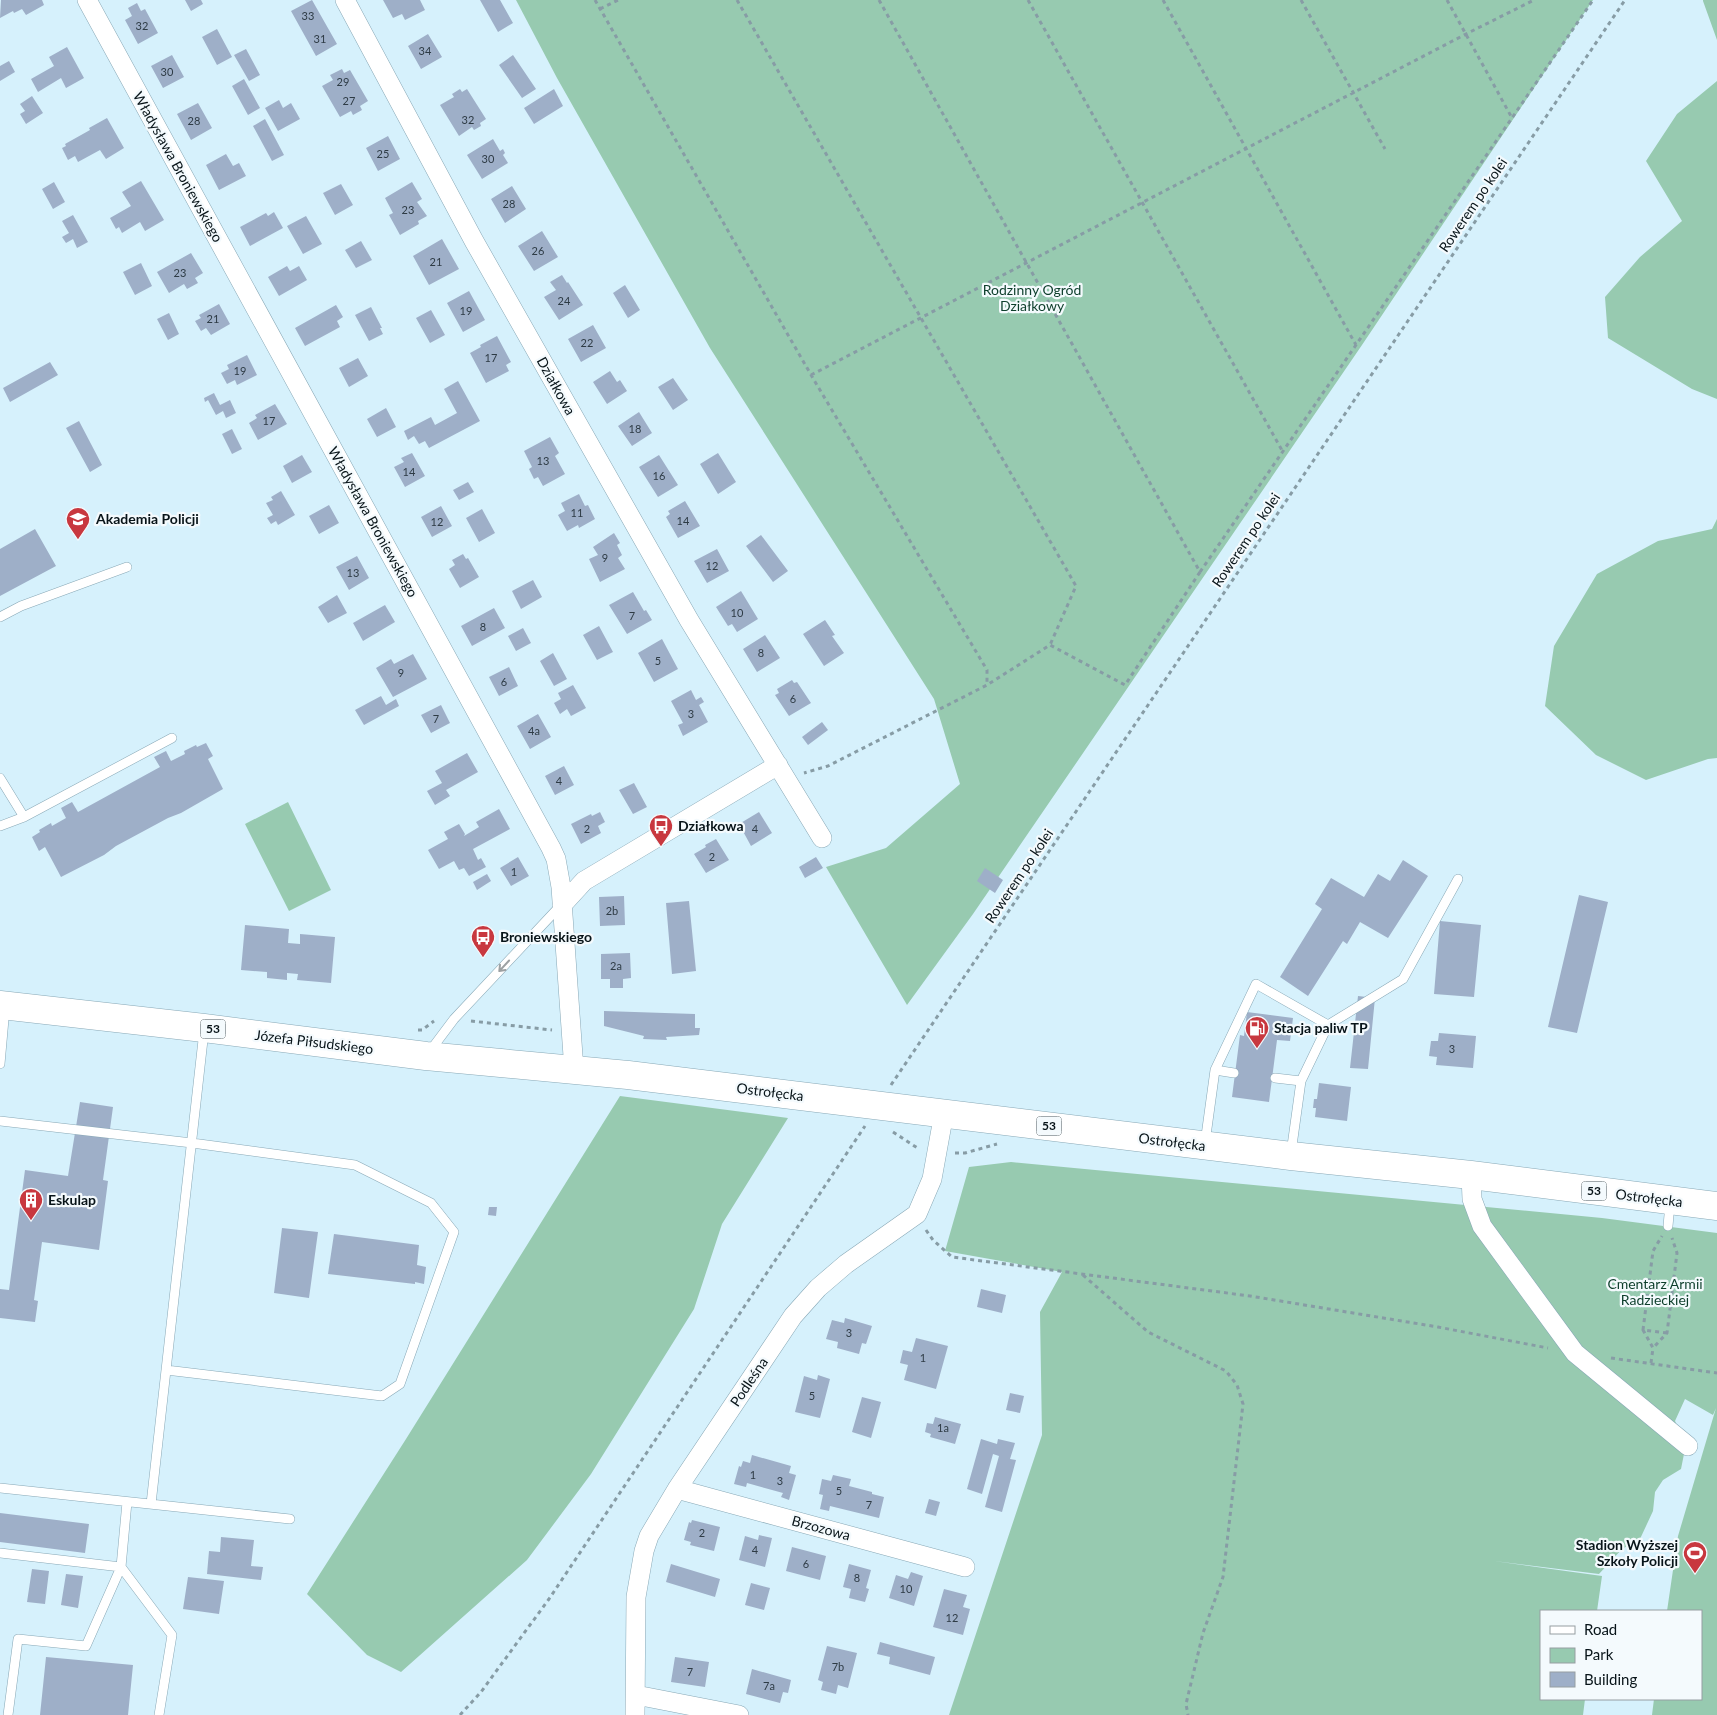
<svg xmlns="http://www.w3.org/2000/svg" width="1717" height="1715" font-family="Lato,sans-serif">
<rect width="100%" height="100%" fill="#d6f1fc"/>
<path fill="#97cab0" d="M516,0h1077l-231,345 -389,569 -66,91 -81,-138 60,-19 74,-64 -26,-85 -224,-351 -153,-270z
M1703,0h14v40l-14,-39z
M1717,81v318l-25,-10 -84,-51 -3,-41 35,-40 42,-36 -36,-60 31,-47z
M1717,519v239l-9,1 -62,21 -50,-25 -51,-49 9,-60 43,-72 61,-33 54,-12z
M288,802l43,88 -42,21 -44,-87z
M620,1096l168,22 -66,106 -28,85 -103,165 -64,86 -126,112 -34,-17 -60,-61 99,-155z
M1011,1162l591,56 115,15v482h-65l2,-16h47v-88h-34l11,-75 38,-128 -3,7 -28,-16 -10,22 11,23 -5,25 -18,11 -8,12 -2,19 -13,28 -18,10 -23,25 -105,-13 108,15 -5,35h-56v88h44l-2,16h-634l93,-280 -2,-123 22,-40 -117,-21 24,-84z"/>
<path fill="#9eafc8" d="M42,0l2,5 -18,10 -4,-6 -8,4 -1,-2 -13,7 1,-18z
M185,0h16l2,4 -12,7z
M312,0l25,44 -21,12 -25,-45z
M383,0h37l5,10 -20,10 -3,-6 -9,4z
M480,0h20l13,23 -15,9z
M137,3l4,8 4,-2 13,24 -20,11 -13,-24 7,-4 -4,-8z
M217,29l15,28 -15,8 -15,-28z
M428,34l14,23 -21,12 -13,-23z
M67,47l17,31 -18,10 -5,-10 -23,14 -7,-13 23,-13 -5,-9z
M246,49l14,26 -11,6 -15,-26z
M172,55l12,22 -21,11 -12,-22z
M513,55l23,34 -14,9 -23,-33z
M9,61l6,11 -15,9v-15z
M342,69l2,4 6,-3 18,31 -8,5 2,4 -9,5 -2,-4 -11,6 -18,-31 11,-6 -3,-5z
M244,79l16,29 -12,7 -16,-29z
M460,89l2,3 5,-3 19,30 -6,4 1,3 -7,4 -2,-3 -13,9 -19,-31 14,-8 -2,-3z
M554,89l9,17 -29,18 -10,-16z
M32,96l11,17 -17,11 -6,-10 5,-3 -5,-7z
M279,100l4,8 8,-5 9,16 -22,12 -13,-23z
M198,103l14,25 -21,12 -14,-26z
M107,118l17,30 -18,11 -6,-9 -22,12 -3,-6 -7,4 -6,-12 4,-2 -1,-2 25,-14 -1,-2z
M265,119l19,36 -12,6 -19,-35z
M388,136l12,23 -22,12 -12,-23z
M493,139l7,12 3,-2 2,4 -2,2 5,8 -26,16 -15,-24z
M226,154l7,12 6,-3 7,13 -27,14 -13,-25z
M141,181l23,39 -19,11 -5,-9 -18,11 -3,-6 -3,2 -6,-11 21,-12 -9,-14z
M54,182l11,20 -12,7 -11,-20z
M412,182l10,17 -5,3 10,14 -9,5 1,3 -19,11 -11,-20 4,-2 -8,-15z
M341,184l12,21 -18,10 -12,-22z
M512,186l14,23 -21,14 -14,-24z
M274,212l9,16 -33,18 -10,-19 26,-14 2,3z
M73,215l15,27 -11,6 -4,-9 -7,4 -4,-6 7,-4 -7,-12z
M306,216l16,28 -19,10 -16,-28z
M542,231l16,26 -24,14 -16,-25z
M442,239l17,30 -30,16 -16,-29z
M361,241l11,19 -16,8 -11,-18z
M191,253l12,20 -8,5 3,5 -11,6 -3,-5 -15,9 -12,-21z
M141,263l11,23 -17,9 -12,-23z
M287,266l3,5 9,-5 8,14 -28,16 -11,-19z
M562,275l5,8 1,-1 15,23 -24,15 -15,-23 12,-7 -6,-8z
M625,285l15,25 -12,8 -15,-25z
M469,291l16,29 -22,12 -16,-29z
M219,304l11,20 -19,11 -5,-7 -5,3 -6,-10 6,-3 -2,-3z
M336,305l7,12 -6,4 3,6 -35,19 -10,-18z
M371,307l11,21h-2l3,6 -14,7 -14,-26z
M431,310l14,25 -15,8 -14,-25z
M169,313l10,21 -11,6 -11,-21z
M593,325l13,23 -25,14 -13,-23z
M497,336l14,26 -5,3 3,6 -23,12 -16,-30 11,-6 -1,-2z
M247,355l10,20 -20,10 -2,-5 -8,4 -6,-11 8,-4 -2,-4z
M358,358l10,18 -19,11 -10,-19z
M50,362l8,13 -48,27 -7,-14z
M610,371l7,11 3,-2 7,11 -20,13 -14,-22z
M673,378l15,22 -15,10 -15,-23z
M458,381l22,40 -51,27 -4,-7 -6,3 -5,-8 -6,4 -4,-9 27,-14 4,8 22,-12 -13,-24z
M214,393l6,12 10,-5 6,13 -10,5 -3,-7 -7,4 -8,-15 -3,2 -1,-4z
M275,404l12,20 -29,16 -9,-17 8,-5 -2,-3z
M386,408l10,19 -19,10 -10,-18z
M639,412l13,21 -20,13 -14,-20z
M79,421l23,44 -12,7 -24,-44z
M232,429l10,20 -10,5 -10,-20z
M550,437l9,16 -4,3 10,18 -22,12 -5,-9 -4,2 -5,-10 3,-2 -8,-16z
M412,453l13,23 -20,11 -11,-20 10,-5 -3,-4z
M718,453l18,29 -18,12 -18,-30z
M302,455l10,17 -20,11 -9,-17z
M659,455l19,30 -20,12 -19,-30z
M468,482l6,10 -15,8 -6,-10z
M281,491l14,24 -17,10 -2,-4 -5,3 -4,-6 6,-3 -7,-12 7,-3 -2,-3z
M579,494l6,12 3,-1 7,14 -16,9 -1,-3 -11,6 -9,-16 7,-4 -4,-8z
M685,501l15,25 -22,12 -12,-21 4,-3 -2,-3z
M329,505l10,18 -20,11 -10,-18z
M441,506l11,20 -20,11 -11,-20z
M482,509l13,24 -16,9 -13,-24z
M35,529l21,37 -56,30v-47z
M614,533l6,10 -3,2 5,10 -4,3 7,11 -25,13 -11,-23 9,-4 -5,-8z
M761,535l27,36 -15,11 -27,-36z
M717,549l12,22 -22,12 -13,-22z
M463,554l3,5 2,-1 11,19 -19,11 -11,-19 6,-4 -3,-5z
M357,556l12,22 -20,12 -13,-23z
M533,580l9,17 -21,12 -9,-18z
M741,591l17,28 -21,13 -5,-8 -4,2 -12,-19z
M633,592l11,19 2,-1 6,10 -25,14 -18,-29z
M337,595l10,18 -19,10 -10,-16z
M385,605l10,17 -32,19 -10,-18z
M494,608l11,20 -33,18 -11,-20z
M825,620l10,15 -3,1 12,17 -20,13 -21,-32z
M599,626l14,26 -16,8 -14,-25z
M523,628l8,15 -15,8 -8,-15z
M765,635l15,23 -23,14 -14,-23z
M662,639l16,30 -24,13 -16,-29z
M553,653l14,26 -13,7 -14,-25z
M413,654l14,25 -34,18 -17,-29 15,-9 3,5z
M509,667l9,19 -19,10 -10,-19z
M792,680l2,3 3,-1 14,21 -22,13 -14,-21 4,-2 -2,-4z
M573,685l13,23 -15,8 -4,-7 -7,5 -6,-11 7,-4 -3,-6z
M691,690l5,10 5,-3 3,5 -5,3 9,17 -25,14 -5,-11 5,-2 -12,-22z
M381,696l5,9 10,-6 3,7 -35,19 -9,-15z
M441,705l9,18 -19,10 -10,-18z
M538,714l13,23 -21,12 -13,-23z
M822,722l6,8 -20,15 -6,-8z
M206,743l7,13 -5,3 15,30 -42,24 -13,5 -52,28 -12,9 -43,22 -16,-30 -6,4 -7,-14 8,-5 -1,-2 12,-7 1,3 14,-8 -5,-10 11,-6 6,10 82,-45 -6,-10 12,-6 5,10 14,-7 -1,-3 12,-6 1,2z
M467,753l11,19 -32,18 4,6 -15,9 -8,-14 15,-8 -7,-12z
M564,766l10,19 -19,10 -10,-19z
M634,783l13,24 -14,7 -14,-24z
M499,809l11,20 -37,20 5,11 3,-2 5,9 -17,9 -5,-8 -5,2 -5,-9 -15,8 -11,-19 20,-11 -4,-7 15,-8 6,10 -1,2 15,-9 -3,-5z
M600,812l5,10 -7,4 3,7 -20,11 -10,-20 20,-10 1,2z
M759,812l13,21 -21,13 -12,-22z
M716,839l13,21 -23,13 -12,-19 12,-7 -1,-2z
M518,857l11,19 -18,10 -11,-18z
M816,857l7,11 -18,10 -6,-11z
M1403,860l25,16 -40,62 -28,-16 -13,22 -4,-3 -35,55 -28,-19 42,-68 -7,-5 16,-26 33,19 14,-23 12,7z
M985,868l18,12 -8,13 -18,-12z
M487,874l4,7 -14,9 -4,-8z
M1579,895l29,7 -31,131 -29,-6z
M624,896l1,29 -25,1 -1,-29z
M689,901l7,70 -24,3 -6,-71z
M1440,921l41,4 -7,72 -40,-3z
M245,925l44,4 -1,14 12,1v-10l35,3 -4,46 -34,-3 1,-6 -11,-1v7l-20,-2v-6l-26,-2z
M630,953l1,25 -8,1v9h-13v-9h-9v-25z
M1358,996l17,2 -7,71 -18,-1z
M604,1011l91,3v14h5l-1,7 -33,2 1,3 -24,-1 1,-3 -40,-10z
M1247,1012l46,6 -3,23 -13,-1 -8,62 -37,-5 8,-62 4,1z
M1439,1033l37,3 -3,32 -37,-3 1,-8 -8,-1 2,-15h7z
M1319,1083l32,4 -4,34 -32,-4 1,-9h-3l1,-9h3z
M80,1102l33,5 -10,73 5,1 -9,69 -57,-8 -8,58 4,1 -3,21 -35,-4v-29l9,1 16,-120 43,6z
M489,1207h8l-1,9 -8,-1z
M282,1228l36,4 -9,66 -35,-5z
M334,1234l85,11 -2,20 9,2 -2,17 -9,-2v2l-87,-10z
M981,1289l25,6 -4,18 -25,-6z
M845,1318l27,8 -6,18 -4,-1 -3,11 -22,-6 1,-6 -12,-3 6,-19 12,3z
M916,1338l32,8 -12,43 -32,-9 4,-15 -8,-2 3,-13 9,2z
M818,1375l12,4 -10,39 -25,-6 9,-36 13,4z
M1010,1393l14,3 -4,17 -14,-3z
M862,1397l19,5 -10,36 -19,-6z
M935,1417l26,7 -6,20 -25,-7 1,-3 -6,-2 2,-9 6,1z
M981,1439l16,5 1,-5 17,4 -5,16 6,1 -14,52 -17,-5 14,-51 -6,-2 -11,40 -15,-5z
M752,1455l39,11 -2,7 7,2 -7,25 -8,-3 2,-4 -36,-10 -1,4 -12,-3 5,-18 2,1 2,-6 7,2z
M833,1475l18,4 -2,7 23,6v2l12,3 -5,21 -49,-12 -1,5 -9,-2 3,-14 -4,-1 3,-15 9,2z
M929,1499l11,3 -4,14 -11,-3z
M0,1513l89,11 -4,29 -85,-11z
M692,1520l28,7 -6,24 -24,-6 1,-3 -7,-2 5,-18 2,1z
M759,1535l13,3 -7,29 -26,-7 6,-24 13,4z
M221,1537l33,3 -3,26 12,1 -2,13 -54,-6 2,-23 11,1z
M792,1547l34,9 -6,24 -34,-9z
M671,1564l49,15 -5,18 -49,-15z
M849,1564l22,6 -5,18 3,1 -4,13 -16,-4 2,-9 -8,-2z
M32,1569l17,2 -4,33 -18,-2z
M911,1572l12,4 -9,30 -25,-8 7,-23 12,4z
M66,1574l17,2 -5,32 -17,-3z
M188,1577l36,4 -5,33 -36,-5z
M751,1583l19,5 -6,22 -19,-5z
M944,1589l23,6 -4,12 7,2 -7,26 -30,-8z
M880,1642l55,15 -5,18 -41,-11 1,-7 -13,-3z
M827,1646l30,7 -9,35 -10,-3 -2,9 -15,-4 2,-8 -5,-2z
M46,1657l87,8 -5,50h-88z
M675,1657l34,5 -4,25 -34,-5z
M752,1669l39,11 -3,13 -5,-1 -3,11 -34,-9z"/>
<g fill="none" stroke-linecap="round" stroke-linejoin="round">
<g stroke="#88a8b6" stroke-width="10">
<path id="service" d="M0,617l21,-11 106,-39
M0,778l24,39
M0,826l24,-9 148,-79
M430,1051l24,-32 107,-114
M0,1064l5,-56
M1215,1070l41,-86 72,41
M1275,1078l26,3
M0,1121l192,22 163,22 76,38 23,29 -54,152 -18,12 -216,-26
M1205,1143l10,-73 19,3
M1291,1153l10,-72 27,-56 75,-46 55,-100
M1668,1226l2,-22
M0,1488l290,31
M151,1504l53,-473
M0,1553l121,14 6,-65
M8,1715l10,-76 68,7 35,-79 51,68 -13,80"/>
</g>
<g stroke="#88a8b6" stroke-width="20">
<path id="minor" d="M87,0l464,848 5,11 5,28 13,183
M345,0l129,241 215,379 133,218
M562,905l22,-24 194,-116
M1471,1175l1,24 10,27 93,127 113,93
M677,1489l288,78
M636,1695l103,20
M635,1715l1,-118 8,-46 5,-15 28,-47 116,-173 25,-28 28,-24 71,-50 15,-35 12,-66"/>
</g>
<g stroke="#88a8b6" stroke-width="29">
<path id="primary" d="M0,1005l204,23 222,28 202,19 663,81 180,19 246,31"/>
</g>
<path stroke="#879ca5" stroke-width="3" stroke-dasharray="4 4" stroke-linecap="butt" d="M595,0l219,380 173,290v15l-159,81 -24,7
M737,0l339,586 -26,59
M879,0l321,572 -75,113 -75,-40 -63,40
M1028,0l255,452
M1163,0l193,345
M1301,0l84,149
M1447,0l65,118
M600,9l18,-9
M811,375l655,-341 68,-34
M1200,572l393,-572
M471,1021l81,9
M418,1030h4l12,-9
M891,1085l734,-1085
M893,1132l26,17
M955,1153h10l32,-9
M926,1230l7,10 19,17 298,39 188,31 110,21
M1083,1275l65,57 78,39 11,14 6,19 -20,173 -20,56 -17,71 2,11
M1643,1330l10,-79 9,-15
M1667,1333l-24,-3 10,18 14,-15 10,-80 -5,-15
M1611,1358l106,15
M1651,1363l2,-15
M460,1715l21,-23 68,-93 316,-473"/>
<use href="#service" stroke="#fff" stroke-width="9"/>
<use href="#minor" stroke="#fff" stroke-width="19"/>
<use href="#primary" stroke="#fff" stroke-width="28"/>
</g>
<defs><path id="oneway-shaft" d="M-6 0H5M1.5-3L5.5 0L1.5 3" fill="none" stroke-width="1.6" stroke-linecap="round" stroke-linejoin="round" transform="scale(1.25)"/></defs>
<use stroke="#9ca1a3" href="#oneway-shaft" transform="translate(504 966) rotate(133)"/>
<defs>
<g id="university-pin" transform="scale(1.25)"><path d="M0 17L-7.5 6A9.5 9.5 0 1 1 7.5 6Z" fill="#c8383f" stroke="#f4fafd"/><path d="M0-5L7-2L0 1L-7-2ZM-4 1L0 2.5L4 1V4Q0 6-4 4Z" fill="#fff"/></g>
<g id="bus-pin" transform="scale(1.25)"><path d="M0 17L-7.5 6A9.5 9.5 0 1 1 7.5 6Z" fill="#c8383f" stroke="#f4fafd"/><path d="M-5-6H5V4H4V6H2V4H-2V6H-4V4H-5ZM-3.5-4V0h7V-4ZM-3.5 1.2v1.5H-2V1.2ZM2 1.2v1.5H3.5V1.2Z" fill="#fff"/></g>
<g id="fuel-pin" transform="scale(1.25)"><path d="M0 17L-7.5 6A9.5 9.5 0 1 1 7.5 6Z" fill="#c8383f" stroke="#f4fafd"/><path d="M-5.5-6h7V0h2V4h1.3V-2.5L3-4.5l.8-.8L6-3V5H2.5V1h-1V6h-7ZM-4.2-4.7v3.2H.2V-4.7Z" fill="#fff"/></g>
<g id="building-pin" transform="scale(1.25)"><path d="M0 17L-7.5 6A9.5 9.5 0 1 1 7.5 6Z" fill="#c8383f" stroke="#f4fafd"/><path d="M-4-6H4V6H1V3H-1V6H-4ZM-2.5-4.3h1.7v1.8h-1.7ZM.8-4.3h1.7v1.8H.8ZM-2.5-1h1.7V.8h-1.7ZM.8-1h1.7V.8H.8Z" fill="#fff"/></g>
<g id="stadium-pin" transform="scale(1.25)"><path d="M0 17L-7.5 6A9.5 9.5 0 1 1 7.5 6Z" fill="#c8383f" stroke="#f4fafd"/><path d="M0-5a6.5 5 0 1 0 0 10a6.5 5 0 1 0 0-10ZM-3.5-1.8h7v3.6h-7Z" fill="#fff"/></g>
</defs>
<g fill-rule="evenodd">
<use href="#university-pin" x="78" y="519"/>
<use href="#bus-pin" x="661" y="826"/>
<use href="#bus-pin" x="483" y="937"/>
<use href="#fuel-pin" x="1257" y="1028"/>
<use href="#building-pin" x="31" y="1200"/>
<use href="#stadium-pin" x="1695" y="1553"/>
</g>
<g text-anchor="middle" stroke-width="4.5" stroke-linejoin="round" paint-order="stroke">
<g font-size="11" fill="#2e3b45">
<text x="308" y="20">33</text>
<text x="142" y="30">32</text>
<text x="320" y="43">31</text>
<text x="425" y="55">34</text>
<text x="167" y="76">30</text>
<text x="343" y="86">29</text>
<text x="349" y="105">27</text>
<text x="468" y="124">32</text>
<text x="194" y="125">28</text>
<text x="383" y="158">25</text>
<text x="488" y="163">30</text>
<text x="509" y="208">28</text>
<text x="408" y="214">23</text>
<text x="538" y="255">26</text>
<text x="436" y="266">21</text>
<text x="180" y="277">23</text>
<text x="564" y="305">24</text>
<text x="466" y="315">19</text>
<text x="213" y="323">21</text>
<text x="587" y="347">22</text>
<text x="491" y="362">17</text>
<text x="240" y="375">19</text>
<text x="269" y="425">17</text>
<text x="635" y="433">18</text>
<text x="543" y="465">13</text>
<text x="409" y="476">14</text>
<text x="659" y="480">16</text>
<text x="577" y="517">11</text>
<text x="683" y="525">14</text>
<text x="437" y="526">12</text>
<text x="605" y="562">9</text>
<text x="712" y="570">12</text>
<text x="353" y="577">13</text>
<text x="737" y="617">10</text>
<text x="632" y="620">7</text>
<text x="483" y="631">8</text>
<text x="761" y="657">8</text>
<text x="658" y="665">5</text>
<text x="401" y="677">9</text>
<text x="504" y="686">6</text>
<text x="793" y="703">6</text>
<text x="691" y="718">3</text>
<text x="436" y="723">7</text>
<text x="534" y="735">4a</text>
<text x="559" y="785">4</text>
<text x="587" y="833">2</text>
<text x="755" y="833">4</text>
<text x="712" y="861">2</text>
<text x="514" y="876">1</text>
<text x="612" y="915">2b</text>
<text x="616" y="970">2a</text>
<text x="1452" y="1053">3</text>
<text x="849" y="1337">3</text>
<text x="923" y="1362">1</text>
<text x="812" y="1400">5</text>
<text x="943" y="1432">1a</text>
<text x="753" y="1479">1</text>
<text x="780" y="1485">3</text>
<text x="839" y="1495">5</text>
<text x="869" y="1509">7</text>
<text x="702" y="1537">2</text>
<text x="755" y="1554">4</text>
<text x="806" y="1568">6</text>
<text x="857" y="1582">8</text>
<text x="906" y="1593">10</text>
<text x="952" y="1622">12</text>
<text x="838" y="1671">7b</text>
<text x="690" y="1676">7</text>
<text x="769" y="1690">7a</text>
</g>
<g fill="#f4fafd" stroke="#4f595d" stroke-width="1">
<rect x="200.5" y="1019.5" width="25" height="19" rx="4"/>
<rect x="1036.5" y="1116.5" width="25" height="19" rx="4"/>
<rect x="1581.5" y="1181.5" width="25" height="19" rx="4"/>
</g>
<g font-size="12" font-weight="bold" fill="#081419">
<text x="213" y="1033">53</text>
<text x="1049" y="1130">53</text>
<text x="1594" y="1195">53</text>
</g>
<g font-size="14" fill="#081419" stroke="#f4fafd">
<text transform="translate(178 167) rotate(61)" y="5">Władysława Broniewskiego</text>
<text transform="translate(1473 205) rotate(-56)" y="5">Rowerem po kolei</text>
<text transform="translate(556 386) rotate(61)" y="5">Działkowa</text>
<text transform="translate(373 522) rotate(61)" y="5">Władysława Broniewskiego</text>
<text transform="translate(1246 540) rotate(-56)" y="5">Rowerem po kolei</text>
<text transform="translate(1019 876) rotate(-56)" y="5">Rowerem po kolei</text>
<text transform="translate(314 1042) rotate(7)" y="5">Józefa Piłsudskiego</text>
<text transform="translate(770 1092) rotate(7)" y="5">Ostrołęcka</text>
<text transform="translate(1172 1142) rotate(7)" y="5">Ostrołęcka</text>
<text transform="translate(1649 1198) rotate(7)" y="5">Ostrołęcka</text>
<text transform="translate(749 1382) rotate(-56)" y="5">Podleśna</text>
<text transform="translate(821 1528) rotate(15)" y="5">Brzozowa</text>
</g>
<g font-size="14" fill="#0d3e2b" stroke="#f4fafd">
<text x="1032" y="295">Rodzinny Ogród<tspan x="1032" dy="16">Działkowy</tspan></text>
<text x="1655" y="1289">Cmentarz Armii<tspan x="1655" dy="16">Radzieckiej</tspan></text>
</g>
<g font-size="14" font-weight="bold" fill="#081419" stroke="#f4fafd" text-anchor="start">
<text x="96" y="524">Akademia Policji</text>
<text x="678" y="831">Działkowa</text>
<text x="500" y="942">Broniewskiego</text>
<text x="1274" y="1033">Stacja paliw TP</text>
<text x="48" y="1205">Eskulap</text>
<text x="1678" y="1550" text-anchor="end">Stadion Wyższej<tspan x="1678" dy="16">Szkoły Policji</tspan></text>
</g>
</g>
<rect x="1540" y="1610" width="162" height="90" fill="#f4fafd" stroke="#969ea2"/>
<rect x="1550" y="1626" width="25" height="8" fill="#ffffff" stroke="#969ea2"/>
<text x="1584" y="1635" font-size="15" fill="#081419">Road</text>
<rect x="1550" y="1648" width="25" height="15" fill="#97cab0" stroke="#969ea2"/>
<text x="1584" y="1660" font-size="15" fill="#081419">Park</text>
<rect x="1550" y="1672" width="25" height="15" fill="#9eafc8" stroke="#969ea2"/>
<text x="1584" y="1685" font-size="15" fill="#081419">Building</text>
</svg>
